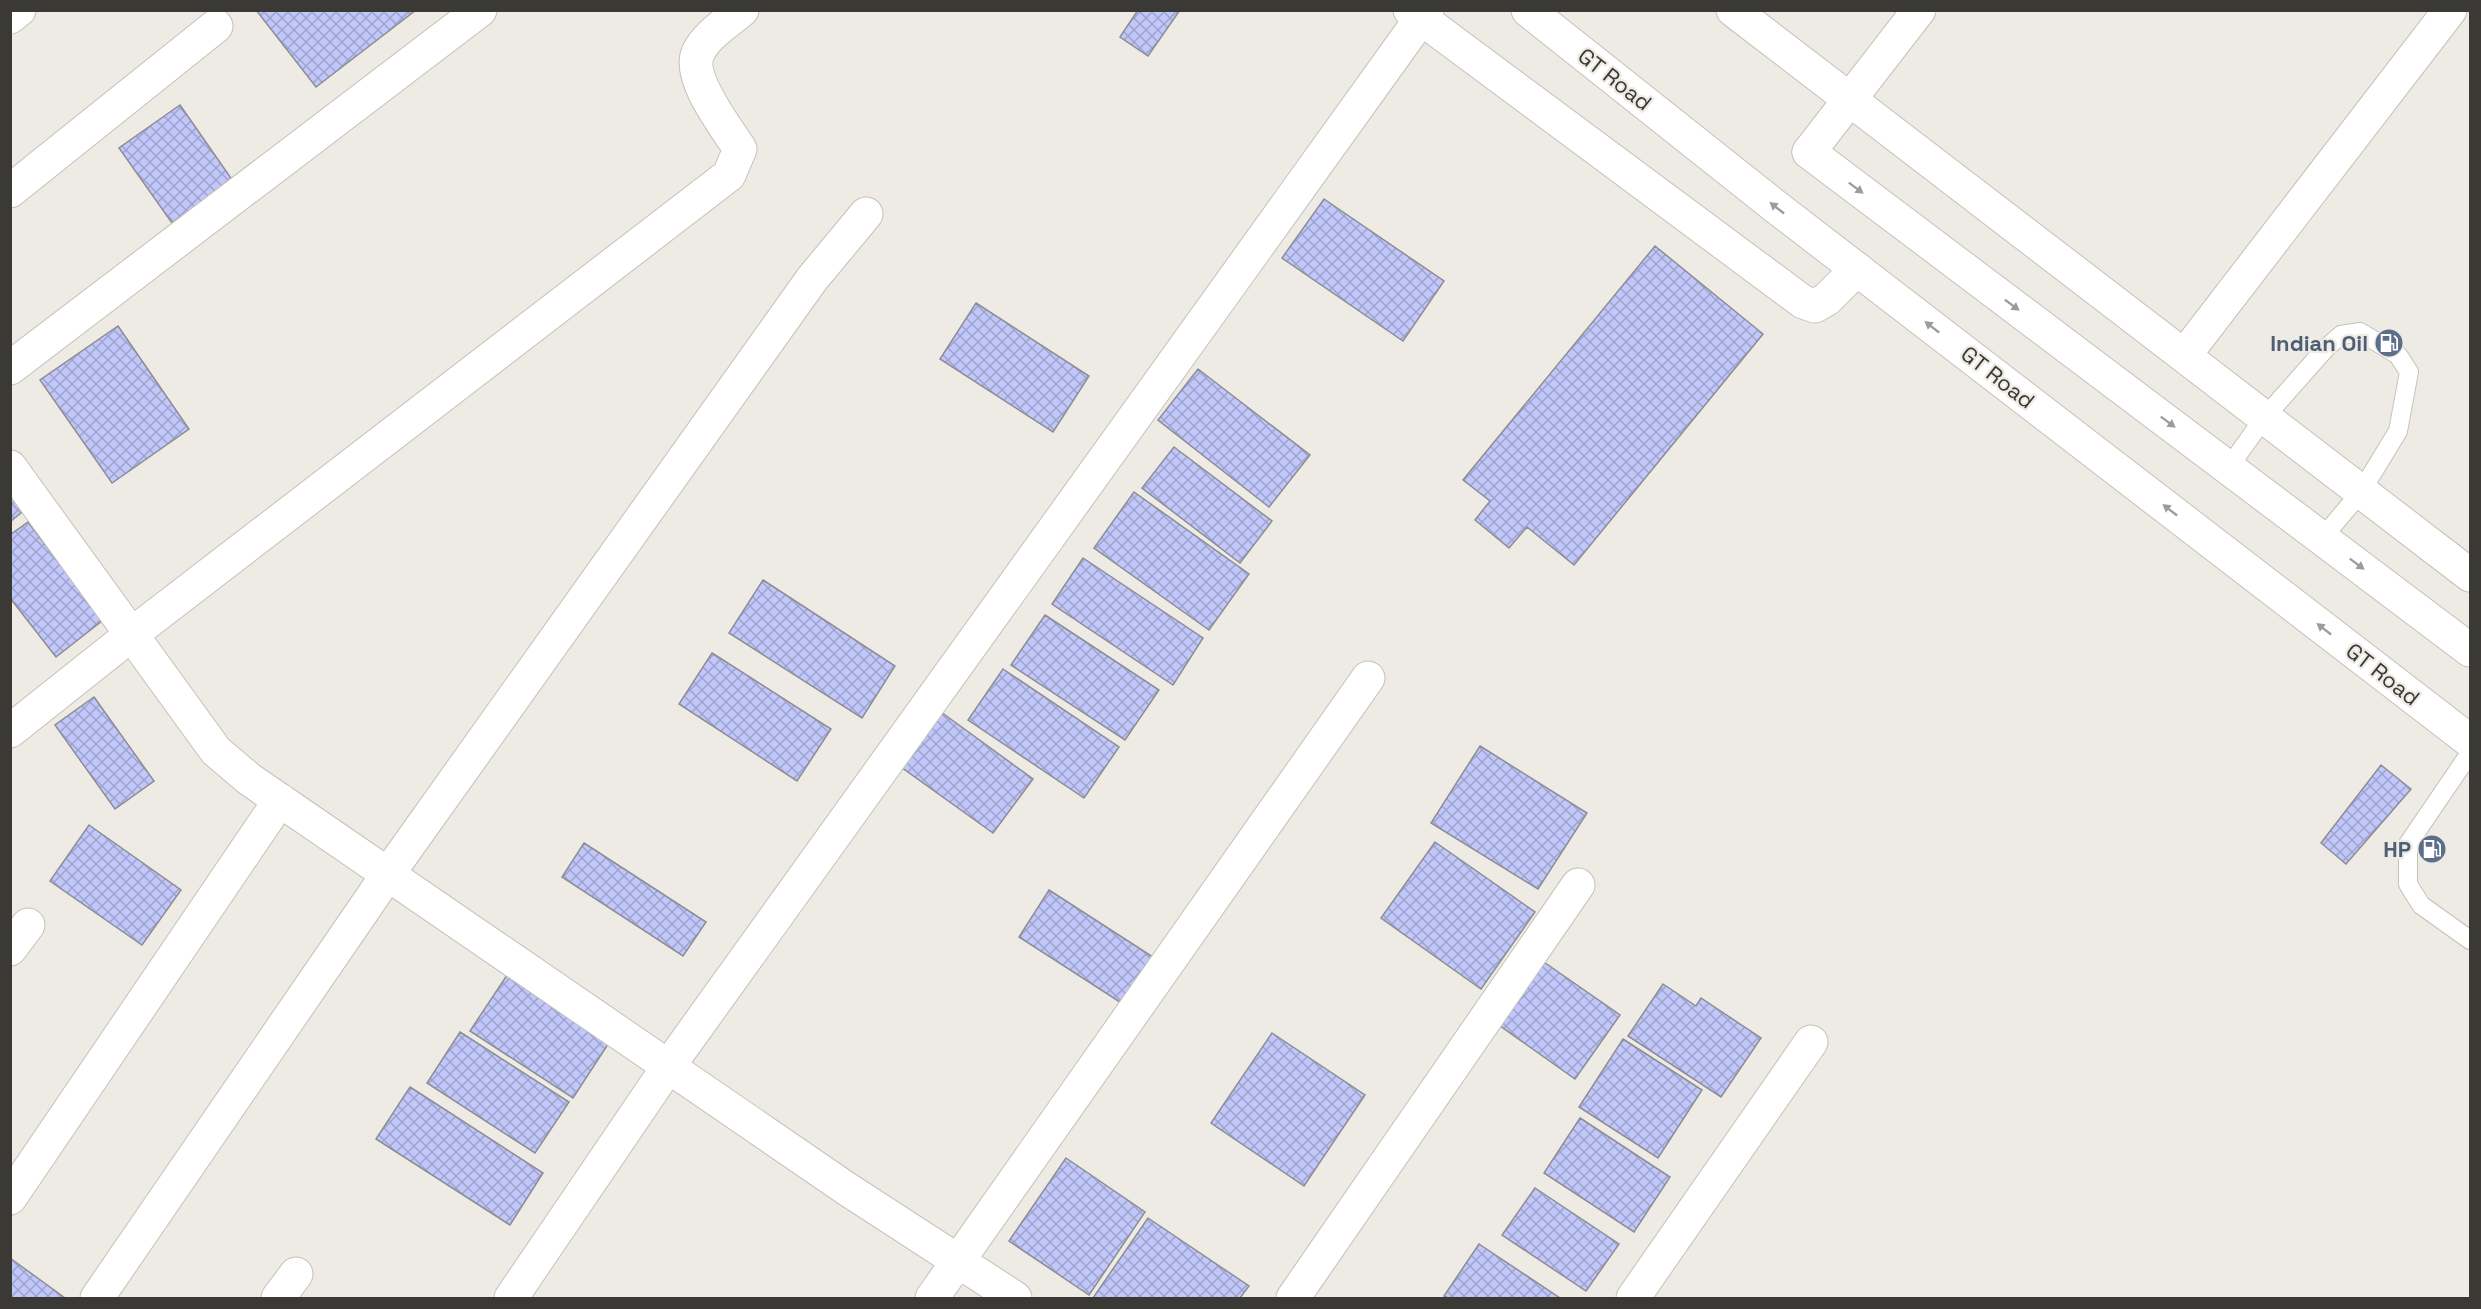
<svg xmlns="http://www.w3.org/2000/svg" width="2481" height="1309" font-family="'Space Grotesk',sans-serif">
<defs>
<pattern id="building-cross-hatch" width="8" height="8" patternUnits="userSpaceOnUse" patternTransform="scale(1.5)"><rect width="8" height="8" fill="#c1c7fb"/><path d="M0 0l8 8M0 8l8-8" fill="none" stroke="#9ea3cc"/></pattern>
</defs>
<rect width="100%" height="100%" fill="#edebe3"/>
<path fill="url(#building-cross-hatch)" stroke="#8c8d94" stroke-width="1.5" d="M256,10h160l-100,77z
M1138,10h42l-32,46 -28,-19z
M180,105l53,76 -61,42 -53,-75z
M1324,199l120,82 -41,60 -121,-83z
M1655,246l108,88 -189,231 -47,-38 -18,21 -34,-28 15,-19 -27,-21z
M976,303l113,73 -36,56 -113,-73z
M118,326l71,103 -77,54 -72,-103z
M1198,369l112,86 -41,52 -111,-87z
M1174,447l98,74 -32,42 -98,-75z
M10,489l17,19 -17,14z
M1134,492l115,82 -40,56 -115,-82z
M28,522l75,98 -47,37 -46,-59v-63z
M1083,558l120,80 -30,47 -121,-81z
M763,580l132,86 -33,52 -133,-85z
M1045,615l114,75 -34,50 -114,-75z
M712,653l119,76 -34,52 -118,-77z
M1003,669l116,78 -35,51 -116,-78z
M94,697l60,84 -39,28 -60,-84z
M941,712l92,67 -40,54 -92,-66z
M1480,746l107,67 -49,76 -107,-66z
M2381,765l30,24 -65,75 -25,-21z
M89,825l92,65 -39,55 -92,-64z
M1435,842l100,70 -54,77 -100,-71z
M584,843l122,79 -23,34 -121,-79z
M1049,890l107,69 -30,47 -107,-69z
M1541,960l79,55 -45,64 -79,-56z
M513,966l103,66 -43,66 -103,-67z
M1663,984l33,22 5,-8 60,40 -40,59 -93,-61z
M460,1032l109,70 -34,51 -108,-70z
M1272,1033l93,62 -61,91 -93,-63z
M1623,1039l79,51 -44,68 -79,-51z
M410,1087l133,86 -33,52 -134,-86z
M1580,1118l90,59 -36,55 -90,-59z
M1066,1158l79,54 -56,83 -80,-54z
M1535,1188l84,56 -33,47 -84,-56z
M1148,1218l101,68 -9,12h-147z
M1479,1244l81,54h-112l-4,-2z
M10,1258l55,40h-55z"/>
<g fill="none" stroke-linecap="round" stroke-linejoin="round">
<g stroke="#c3c1b9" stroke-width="20">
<path id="service" d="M2229,467l35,-49 62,-70 15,-13 19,-3 38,23 11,17 -11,59 -37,61 -38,45
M2470,753l-62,91v40l13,21 49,35"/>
</g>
<g stroke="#c3c1b9" stroke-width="35">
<path id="minor" d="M1410,10l393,292 12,4 12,-7 30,-30
M1733,10l737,565
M10,17l9,-7
M1809,152l110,-142
M10,191l206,-165
M2184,356l266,-346
M10,368l470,-358
M10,467l206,284 33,28 598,410 168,109
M10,731l122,-97 597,-459 11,-26c-14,-22 -53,-71 -42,-96 8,-18 30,-31 44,-43
M10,949l18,-24
M10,1198l270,-398
M97,1298l291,-424 424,-595 54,-65
M278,1298l18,-24
M511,1298l157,-231 759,-1057
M932,1298l436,-620
M1293,1298l285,-413
M1633,1298l178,-256"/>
</g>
<g stroke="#c3c1b9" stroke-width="35">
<path id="secondary" d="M1528,10l248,197 694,534
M1809,152l661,498"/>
</g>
<use href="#service" stroke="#fff" stroke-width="18"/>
<use href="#minor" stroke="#fff" stroke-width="33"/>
<use href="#secondary" stroke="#fff" stroke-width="33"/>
</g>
<defs><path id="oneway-solid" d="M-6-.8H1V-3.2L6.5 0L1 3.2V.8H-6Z" transform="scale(1.5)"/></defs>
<g fill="#9c9c9a">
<use href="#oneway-solid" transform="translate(1856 188) rotate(37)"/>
<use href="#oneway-solid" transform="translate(1777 208) rotate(-142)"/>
<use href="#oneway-solid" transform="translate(2012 305) rotate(37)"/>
<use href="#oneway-solid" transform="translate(1932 327) rotate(-142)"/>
<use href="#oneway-solid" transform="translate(2168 422) rotate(37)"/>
<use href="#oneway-solid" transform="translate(2170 510) rotate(-142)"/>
<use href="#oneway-solid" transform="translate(2357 564) rotate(37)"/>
<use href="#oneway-solid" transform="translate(2324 629) rotate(-142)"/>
</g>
<defs>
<g id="fuel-disc" transform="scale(1.5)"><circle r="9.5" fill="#5c6f8a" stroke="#edebe3"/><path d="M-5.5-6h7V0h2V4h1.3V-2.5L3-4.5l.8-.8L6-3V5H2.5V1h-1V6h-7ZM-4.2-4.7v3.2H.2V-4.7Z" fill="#fff"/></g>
</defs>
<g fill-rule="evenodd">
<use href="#fuel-disc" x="2389" y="343"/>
<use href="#fuel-disc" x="2432" y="849"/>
</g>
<g text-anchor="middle" stroke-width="4.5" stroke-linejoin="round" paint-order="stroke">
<g font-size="22" fill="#3a3936" stroke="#edebe3">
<text transform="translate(1615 79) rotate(38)" y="8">GT Road</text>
<text transform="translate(1998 377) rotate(38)" y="8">GT Road</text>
<text transform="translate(2383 674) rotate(38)" y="8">GT Road</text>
</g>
<g font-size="22" font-weight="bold" fill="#4e5e75" stroke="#edebe3" text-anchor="end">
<text x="2368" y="351">Indian Oil</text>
<text x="2411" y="857">HP</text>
</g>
</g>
<rect width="2481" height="1309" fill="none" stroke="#3a3936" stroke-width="24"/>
</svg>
